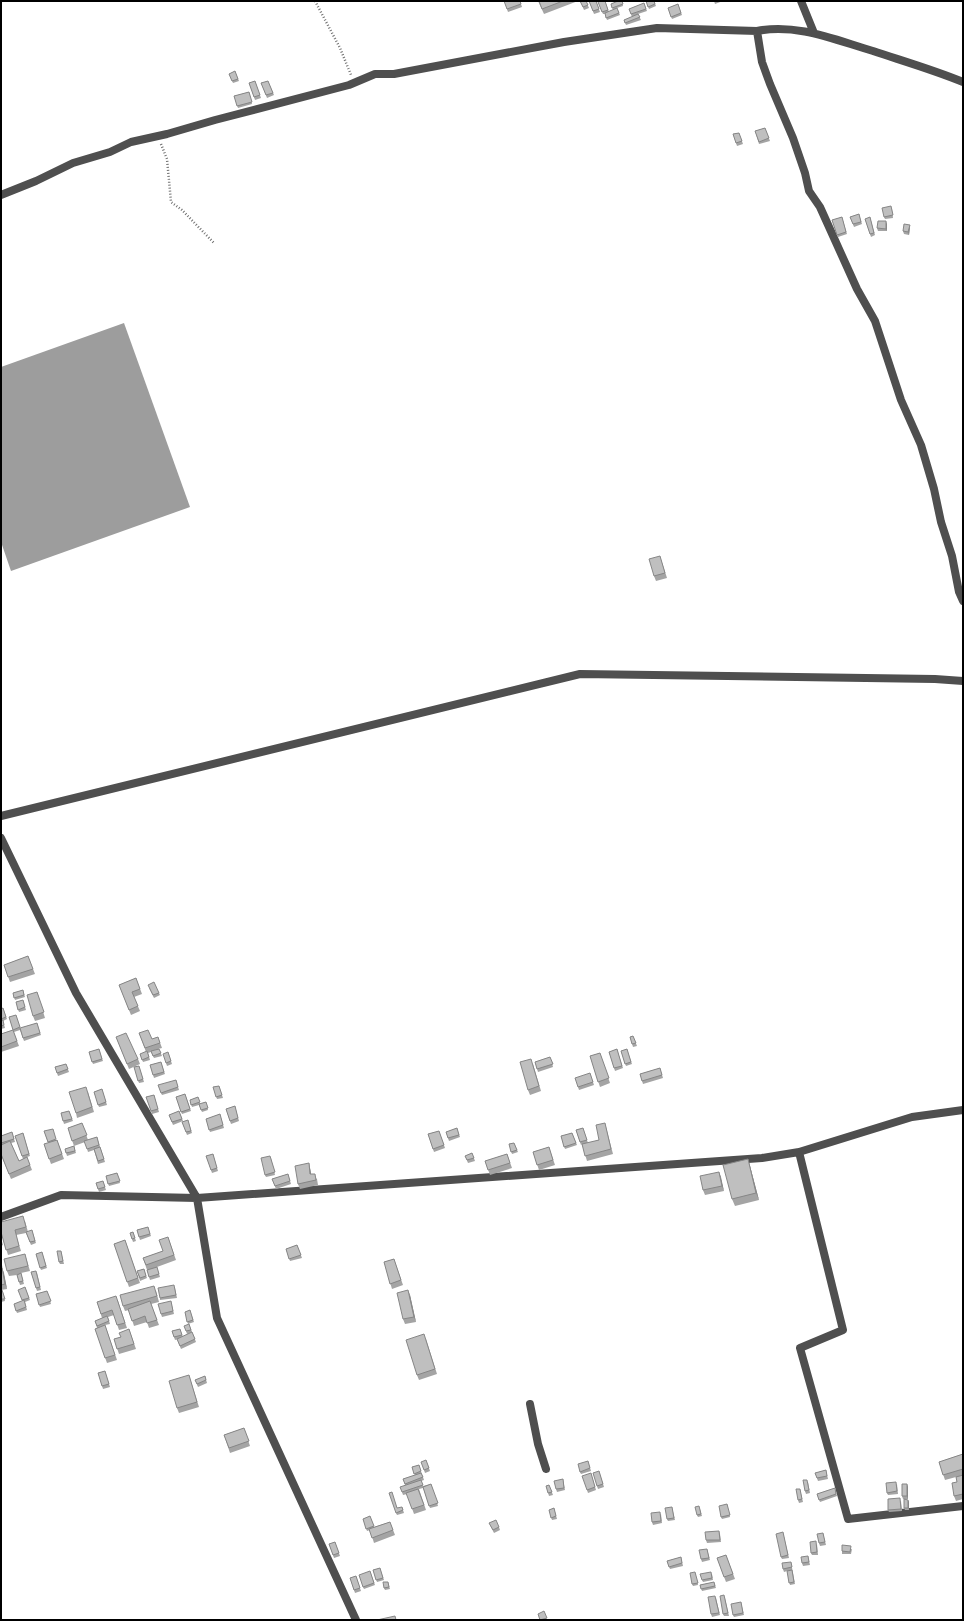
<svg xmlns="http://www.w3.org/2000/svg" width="964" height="1621" font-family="'PT Sans',sans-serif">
<rect width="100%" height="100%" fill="#fff"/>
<path fill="#9d9d9d" d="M124,323l66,184 -179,64 -10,-29v-175z"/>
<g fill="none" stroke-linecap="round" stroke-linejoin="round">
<path stroke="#717171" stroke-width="2.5" stroke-dasharray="1 2" stroke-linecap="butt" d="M315,1l25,47 11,27
M161,144l6,15 4,43 11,8 32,33"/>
<path stroke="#4f4f4f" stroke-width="8" d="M801,1l13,32
M757,31l5,31 8,22 23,54 12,35 4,18 11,16 37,82 18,32 26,79 20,45 13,44 7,33 11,34 7,36 4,9
M1,195l35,-14 37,-18 37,-11 21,-10 36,-8 48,-14 134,-35 26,-11h19l170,-32 93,-14 100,3c40,-8 78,9 116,20 30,10 61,19 90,31
M1,816l579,-142 355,5 28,2
M530,1404l8,40 8,25"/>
<path stroke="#4f4f4f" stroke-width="8" d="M1,838l75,155 121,205 20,120 139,302
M799,1152l44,178 -43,18 48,171 115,-13
M1,1217l60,-22 136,3 565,-40 37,-6 113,-35 51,-7"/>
</g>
<path fill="#a4a4a4" d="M504,1h16l2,6 -14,5z
M538,1h40l-34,13z
M580,1h6l3,7 -5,2z
M589,1h7l4,11 -6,2z
M605,1l4,11 4,-2 -2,-6 11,-3 1,5 -6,2 3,7 -13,5 -2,-6h-2l-5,-12z
M646,1h8l2,5 -7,3z
M714,1h9l-8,3z
M644,3l3,8 -9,3 3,6 -15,5 -2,-5 8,-3 -3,-8z
M678,4l4,11 -10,4 -4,-11z
M235,71l4,10 -6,2 -4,-9z
M255,81l6,17 -6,2 -6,-17z
M268,81l6,14 -7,3 -6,-15z
M249,92l3,12 -14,4 -4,-12z
M765,128l5,13 -11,3 -4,-13z
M739,133l4,11 -6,2 -4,-12z
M892,209l1,9 -8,1 -1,-2z
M859,214l3,10 -8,3 -4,-10z
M842,217l5,17 -9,3 -6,-17z
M870,217l5,18 -4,2 -6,-18z
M887,224v7h-9l-1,-3z
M910,225v2l-1,8 -5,-1 -1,-3z
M660,556l7,22 -11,3 -2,-5z
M28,956l7,18 -25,8 -6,-17z
M136,978l6,16 -8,3 6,14 -9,4 -12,-30z
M149,988l10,5 1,2 -6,3z
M23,990l2,7 -10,3 -2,-7z
M37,992l8,26 -10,3 -2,-5z
M23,1000l3,10 -7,2 -3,-10z
M3,1008l4,11 -4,2 2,7 -4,1v-20z
M16,1015l4,13 17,-5 4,12 -17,6 -4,-11 -6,2 -5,-15z
M13,1030l6,16 -18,6v-18z
M139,1033l13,6 6,-2 4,11 -8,2 5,-1 3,7 -8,2 -3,-6 -3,1 2,7 -7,2 -3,-8 6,-2z
M633,1036l4,10 -4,1 -3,-10z
M116,1037l22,22 2,5 -11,5z
M99,1049l4,12 -10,3 -4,-12z
M617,1049l6,19 -8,3 -6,-19z
M627,1049l5,15 -6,2 -5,-15z
M168,1052l4,12 -5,2 -1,-3z
M600,1053l10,30 -10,4 -10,-31z
M550,1057l3,10 -15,5 -3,-10z
M161,1062l4,12 -11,4 -4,-13z
M66,1064l3,8 -11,4 -3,-9z
M533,1064l8,27 -11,4 -2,-5z
M139,1066l5,16 -5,1 -5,-16z
M660,1068l3,10 -20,6 -3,-10z
M590,1073l4,12 -15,5 -1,-3z
M176,1080l3,10 -17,5 -1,-2z
M219,1086l4,12 -6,1 -4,-12z
M102,1089l5,16 -8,2 -5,-15z
M88,1092l6,20 -17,6 -1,-5z
M185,1094l6,17 -9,3 -6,-17z
M154,1095l5,17 -7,2 -6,-17z
M198,1097l2,7 6,-2 2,8 -6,2 -3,-7 -7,2 -2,-7z
M235,1106l4,15 -8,3 -5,-15z
M69,1111l4,10 -9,3 -3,-11z
M179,1111l4,10 -10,4 -4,-10z
M220,1114l4,14 -14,4 -4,-13z
M188,1120l4,13 -5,2 -5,-13z
M82,1123l6,17 9,-3 8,25 -7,2 -4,-14 -6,2 -3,-10 -11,4 -6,-18z
M605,1123l8,31 -26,7 -5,-17 -1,1 -5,-15 7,-2 5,15 11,-3z
M457,1128l3,9 -11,4 -3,-9z
M44,1131l12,9h1l7,19 -13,5 -7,-20 4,-1z
M439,1131l6,17 -11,4 -6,-18z
M12,1132l3,10 -4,1 8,18 4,-2 -8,-23 8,-3 7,23 -3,1 5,13 -21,9 -10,-24v-19z
M572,1133l5,12 -12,4 -4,-13z
M514,1143l4,9 -6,2 -3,-10z
M74,1146l2,7 -9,3 -2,-7z
M549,1147l6,18 -16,5 -6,-18z
M472,1153l3,8 -7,2 -3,-7z
M213,1154l5,17 -6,2 -6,-17z
M507,1154l5,14 -22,7 -5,-14z
M271,1158l4,17 -9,2 -1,-2z
M748,1159l2,7 9,34 -24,6 -3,-7z
M309,1163l1,5 1,6 6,5 1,6 -18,4 -2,-5z
M719,1172l5,19 -19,4 -2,-5z
M117,1173l3,10 -11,3 -3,-10z
M288,1174l3,10 -15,5 -4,-10z
M103,1181l3,9 -7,2 -3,-9z
M25,1221l3,11 4,-2 4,13 -5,2 -5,-12 -10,2 5,16 -13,4 -7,-23z
M148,1227l3,9 -11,4 -3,-10z
M133,1232l3,9 -3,1 -3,-9z
M168,1237l8,23 -19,7 3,10 -10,3 -3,-10 -4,-12 20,-7z
M1,1238l2,7 -2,1z
M125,1240l15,43 -11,4 -15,-43z
M297,1245l5,13 -12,3 -4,-12z
M61,1251l3,13h-4l-1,-2z
M42,1252l5,16 -6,2 -5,-16z
M25,1254l5,17 -9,2 3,11 -4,1 -3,-10 -8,1 -2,-5z
M394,1259l9,26 -11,4 -8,-27z
M1,1263l1,2 1,5 4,19 -6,1z
M144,1269l3,9 -7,3 -3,-10z
M31,1272l6,1 4,17 -4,1z
M25,1287l5,13 -5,2 2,8 -10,3 -3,-9 8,-3v-1z
M175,1288l2,10 -17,2v-2z
M1,1290l2,2 2,9 -4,1z
M47,1291l4,13 -11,3 -4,-13z
M156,1291l3,11 -8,2 8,21 -10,3 -2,-6 -13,4 -5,-16 -4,1 -2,-5z
M410,1295l6,27 -11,2 -2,-5z
M118,1301l9,27 -8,2 -5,-15 -6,2 2,7 -5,1 12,35 -10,3 -12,-34 2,-1 -2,-7 7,-3 -5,-16z
M171,1301l3,13 -12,3 -1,-3z
M190,1310l4,12 -6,2 -3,-12z
M189,1324l7,18 -15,7 -4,-10h1l-3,1 -3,-9 8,-2 3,8 9,-5 -5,2 -1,-3z
M129,1329l7,20 -17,5 -5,-15 7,-2z
M426,1339l11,35 -18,6 -2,-5z
M105,1371l5,16 -7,2 -5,-16z
M189,1375l10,32 -20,6 -2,-5z
M205,1376l2,7 -9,4 -3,-7z
M244,1428l6,18 -20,7 -6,-18z
M963,1454v21l-6,2 6,-2v24l-7,2 -2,-5 3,-14 -1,-5 -11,3 -6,-18z
M426,1460l4,11 -5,2 -1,-3z
M588,1461l3,10 -10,3 -1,-2z
M419,1465l5,15 -3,1 2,5 8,-2 7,22 -8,2 -7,-20 -4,1 7,21 -12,4 -7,-20 -4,1 -1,-3 3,-7 -2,-6 12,-4 -3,-8z
M826,1470l2,9 -10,2 -3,-8z
M599,1471l5,16 -6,2 -1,-3z
M591,1473l5,17 -8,3 -1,-3z
M563,1479l2,11 -8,2 -1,-3z
M808,1482l2,11 -4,1 -1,-3z
M897,1484l1,10 -10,1 -1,-2z
M907,1484l1,3v12h-5l-1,-3z
M549,1485l4,10 -4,1 -3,-10z
M835,1488l2,8 -17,6 -3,-8z
M800,1489l3,13 -4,1 -1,-3z
M908,1500l1,2v8h-4l-1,-2z
M901,1501l1,10 -13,1 -1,-2z
M727,1504l3,13 -8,2 -1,-2z
M402,1507l2,6 -7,2 -1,-2z
M672,1507l3,13 -7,1 -1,-2z
M554,1508l3,11 -5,1 -3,-10z
M700,1509l2,7 -4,1 -1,-2z
M661,1514l1,9 -9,2 -1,-3z
M370,1516l4,11 16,-5 5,13 -21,8 -4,-13 -3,1 -4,-12z
M489,1523l10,4 1,3 -6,3z
M719,1531l1,3 1,8 -14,1 -1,-3z
M783,1532l6,26 -7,1 -1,-2z
M823,1533l3,12 -6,1 -1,-3z
M335,1542l5,14 -6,2 -5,-14z
M817,1544l1,11h-6l-1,-2z
M707,1549l3,11 -8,2 -1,-3z
M852,1549l-1,5h-9v-3z
M726,1555l9,24 -9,3 -9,-24z
M808,1556l2,9 -7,1 -1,-3z
M681,1557l2,9 -13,3 -3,-8z
M791,1562l4,22 -5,1 -3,-14 -3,1 -1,-3z
M380,1568l4,12 -7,2 -4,-12z
M370,1571l5,14 -11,4 -1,-2z
M695,1572l3,13 -5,1 -1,-2z
M712,1574l1,6 -10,2 -1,-2z
M356,1576l5,15 -6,2 -5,-15z
M388,1582l2,7 -5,1 -1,-2z
M714,1582l2,6 -14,3 -2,-6z
M716,1598l4,17 -8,2 -1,-3z
M725,1598l4,18h-5l-1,-2z
M741,1602l3,13 -10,2 -1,-2z"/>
<path fill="#868686" d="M886,221l1,3v7l-1,-2z
M910,225v2l-1,8 -1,-3z
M748,1159l2,7 9,34 -3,-7z
M309,1163l1,5 2,11 -2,-5z
M719,1172l2,5 3,14 -2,-5z
M2,1268l2,5 3,16 -2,-5z
M408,1290l2,5 6,27 -2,-5z
M907,1484l1,3v12l-1,-3z
M908,1500l1,2v8l-1,-2z"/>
<path fill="#bfbfbf" stroke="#868686" d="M504,1h16l1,3 -14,5z
M539,1h24l-21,8z
M580,1h6l2,4 -5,2z
M589,1h7l3,8 -6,2z
M600,1h5l3,9 -6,2 -4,-10z
M618,1h4l1,3 -11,4 -1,-4z
M646,1h8l1,3 -7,3z
M644,3l2,6 -15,5 -2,-5z
M678,4l3,9 -10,4 -3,-9z
M617,8l2,5 -13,5 -1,-5z
M638,14l2,3 -15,6 -1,-3z
M235,71l3,8 -6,2 -3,-7z
M255,81l5,14 -6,2 -5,-14z
M268,81l5,12 -7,2 -5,-12z
M249,92l3,10 -15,4 -3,-10z
M765,128l4,10 -10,4 -4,-11z
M739,133l3,8 -6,2 -3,-9z
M891,206l2,9 -9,2 -2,-9z
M859,214l2,8 -8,2 -3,-7z
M842,217l4,15 -9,3 -5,-15z
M870,217l4,16 -4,1 -5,-15z
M878,221h8v8l-9,-1z
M904,224l6,1 -2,7 -5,-1z
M660,556l5,17 -11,3 -5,-17z
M28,956l5,13 -25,8 -4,-12z
M136,978l4,11 -8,3 6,14 -9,4 -10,-25z
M154,982l5,11 -6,2 -5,-10z
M23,990l1,5 -10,3 -1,-5z
M37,992l7,20 -11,4 -6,-21z
M23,1000l2,7 -7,3 -2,-8z
M3,1008l3,9 -5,2v-10z
M16,1015l4,12 -7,3 -4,-13z
M3,1020l1,5 -3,1v-5z
M37,1023l3,10 -17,5 -3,-10z
M13,1030l4,11 -16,6v-13z
M148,1030l4,9 6,-2 2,6 -15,5 -6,-15z
M126,1033l12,26 -11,5 -11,-27z
M633,1036l3,7 -4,1 -2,-7z
M99,1049l3,10 -10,3 -3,-10z
M159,1049l2,4 -8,3 -2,-5z
M617,1049l5,17 -8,2 -5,-16z
M627,1049l4,13 -6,2 -4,-13z
M147,1051l2,6 -7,3 -2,-6z
M168,1052l3,9 -5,2 -3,-9z
M600,1053l9,25 -11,4 -8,-26z
M550,1057l3,7 -16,5 -2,-7z
M531,1059l8,27 -11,4 -8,-28z
M161,1062l3,10 -11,3 -3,-10z
M66,1064l2,5 -11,4 -2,-6z
M139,1066l4,13 -5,2 -4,-14z
M660,1068l2,7 -20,6 -2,-7z
M590,1073l3,9 -15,5 -3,-9z
M176,1080l2,7 -17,6 -3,-8z
M219,1086l3,9 -6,2 -3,-10z
M86,1087l6,20 -16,6 -7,-21z
M102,1089l4,13 -8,3 -4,-13z
M185,1094l5,15 -9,3 -5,-15z
M154,1095l4,14 -7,2 -5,-14z
M198,1097l2,5 -9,3 -1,-5z
M206,1102l2,6 -7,2 -2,-6z
M235,1106l3,12 -8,3 -4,-12z
M69,1111l3,8 -9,2 -2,-8z
M179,1111l3,8 -10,3 -3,-7z
M220,1114l3,11 -14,5 -3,-11z
M188,1120l3,11 -5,1 -4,-10z
M82,1123l5,12 -15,6 -4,-13z
M605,1123l6,26 -26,7 -3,-12 17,-4 -3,-15z
M457,1128l2,7 -11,3 -2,-6z
M583,1128l4,12 -7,2 -4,-12z
M53,1129l3,10 -8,3 -4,-11z
M439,1131l5,14 -11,4 -5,-15z
M12,1132l2,7 -13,4v-7z
M23,1133l6,21 -7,2 -7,-20z
M572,1133l4,10 -12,4 -3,-11z
M97,1137l2,8 -12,4 -3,-8z
M57,1140l5,14 -13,5 -5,-15z
M10,1141l9,20 8,-4 3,8 -21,9 -8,-20v-9z
M514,1143l3,7 -6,2 -2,-8z
M74,1146l1,5 -9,2 -1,-4z
M100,1147l4,12 -6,2 -4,-12z
M549,1147l4,13 -16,5 -4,-13z
M472,1153l2,5 -7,2 -2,-4z
M213,1154l4,14 -6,2 -5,-14z
M507,1154l3,9 -22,7 -3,-9z
M270,1156l5,16 -10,3 -4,-17z
M748,1159l8,34 -24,6 -9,-34z
M309,1163l1,11h5l1,6 -18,4 -3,-18z
M719,1172l3,14 -19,4 -3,-14z
M117,1173l3,8 -12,3 -2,-8z
M288,1174l2,7 -15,5 -3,-7z
M103,1181l2,6 -7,2 -2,-6z
M23,1216l3,11 -11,3 4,16 -13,4 -5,-18v-10z
M148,1227l2,7 -11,3 -2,-7z
M32,1230l3,11 -5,1 -4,-10z
M133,1232l2,6 -3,1 -2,-6z
M168,1237l6,18 -28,10 -3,-7 20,-7 -4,-11z
M125,1240l13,38 -11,4 -13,-38z
M297,1245l4,10 -12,4 -3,-10z
M57,1251h4l2,10 -4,1z
M42,1252l4,14 -6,2 -4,-14z
M25,1254l3,12 -21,5 -3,-12z
M394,1259l7,21 -11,4 -6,-22z
M157,1267l2,7 -10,3 -2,-7z
M1,1268h1l3,16 -4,1z
M144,1269l2,7 -6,2 -3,-7z
M36,1271l4,16 -4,1 -5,-16z
M21,1273l2,8 -4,1 -2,-7z
M174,1285l2,10 -16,3 -2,-10z
M154,1286l3,10 -34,10 -3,-11z
M25,1287l4,11 -7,2 -4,-10z
M1,1290h1l3,9h-4z
M408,1290l6,27 -11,2 -6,-26z
M47,1291l4,10 -12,4 -3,-11z
M116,1296l9,27 -8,2 -5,-15 -11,4 -4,-12z
M24,1300l2,7 -10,4 -2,-7z
M150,1301l7,19 -10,3 -2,-7 -13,5 -4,-12z
M171,1301l2,10 -12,3 -3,-10z
M190,1310l3,10 -6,2 -2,-10z
M107,1316l2,5 -12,5 -2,-5z
M189,1324l2,6 -5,1 -2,-5z
M105,1325l10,30 -10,3 -10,-29z
M129,1329l5,15 -17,5 -3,-10 7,-2 -2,-4z
M180,1329l2,6 -8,2 -2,-6z
M192,1332l3,7 -15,7 -3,-7z
M424,1334l11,35 -18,6 -11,-35z
M105,1371l4,13 -7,2 -4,-13z
M189,1375l8,27 -20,6 -8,-27z
M205,1376l1,4 -9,4 -2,-4z
M244,1428l5,13 -20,7 -5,-13z
M963,1454v15l-20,6 -4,-13z
M426,1460l3,8 -5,2 -3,-8z
M588,1461l2,7 -10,4 -2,-8z
M419,1465l2,6 -7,3 -2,-7z
M826,1470l1,6 -10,2 -2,-5z
M599,1471l4,13 -6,2 -4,-13z
M421,1473l2,4 -18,7 -2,-5z
M591,1473l4,14 -8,3 -5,-14z
M963,1475v19l-9,2 -2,-13 5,-1 -1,-5z
M563,1479l1,9 -8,1 -2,-8z
M421,1480l2,5 -21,7 -2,-5z
M803,1480h4l2,10 -4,1z
M896,1482l1,9 -10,2 -1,-10z
M431,1484l7,19 -9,3 -6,-19z
M902,1484h5v12h-5z
M549,1485l3,7 -4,1 -2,-7z
M835,1488l1,6 -17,6 -2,-6z
M418,1489l6,16 -12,4 -6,-16z
M796,1489h4l2,10 -4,1z
M392,1492l5,16 5,-1 1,3 -7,3 -7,-20z
M900,1498l1,11 -13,1v-11z
M904,1499l4,1v8h-4z
M727,1504l3,11 -9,2 -2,-11z
M699,1506l2,8 -4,1 -2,-8z
M672,1507l2,11 -7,1 -2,-11z
M554,1508l2,8 -5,2 -2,-8z
M660,1512l1,9 -9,1 -1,-9z
M370,1516l4,10 -8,3 -3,-10z
M496,1520l3,7 -6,3 -4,-7z
M390,1522l3,8 -21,8 -3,-9z
M719,1531l1,9h-14l-1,-8z
M783,1532l5,23 -7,2 -5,-23z
M823,1533l2,9 -6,1 -2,-9z
M816,1541l1,11 -6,1 -1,-11z
M335,1542l4,11 -6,2 -4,-11z
M842,1545l9,1 -1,6 -8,-1z
M707,1549l2,9 -8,1 -2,-9z
M726,1555l7,19 -9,3 -7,-19z
M808,1556l1,6 -7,1 -1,-6z
M681,1557l1,6 -13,4 -2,-6z
M791,1562l1,5 -9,2 -1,-6z
M380,1568l3,10 -7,2 -3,-10z
M792,1570l2,12 -5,1 -2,-12z
M370,1571l4,12 -11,4 -4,-12z
M695,1572l3,11 -6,1 -2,-11z
M711,1572l1,6 -10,2 -2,-6z
M356,1576l4,12 -6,2 -4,-12z
M383,1582h5l1,5 -5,1z
M714,1582l1,4 -14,3 -1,-4z
M724,1595l4,18 -5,1 -3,-18z
M715,1596l4,17 -8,1 -3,-17z
M741,1602l2,11 -10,2 -2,-11z
M544,1611l3,7 -7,2 -2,-6z
M395,1616l1,4h-19z"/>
<rect width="964" height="1621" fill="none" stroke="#000000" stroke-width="4"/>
</svg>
